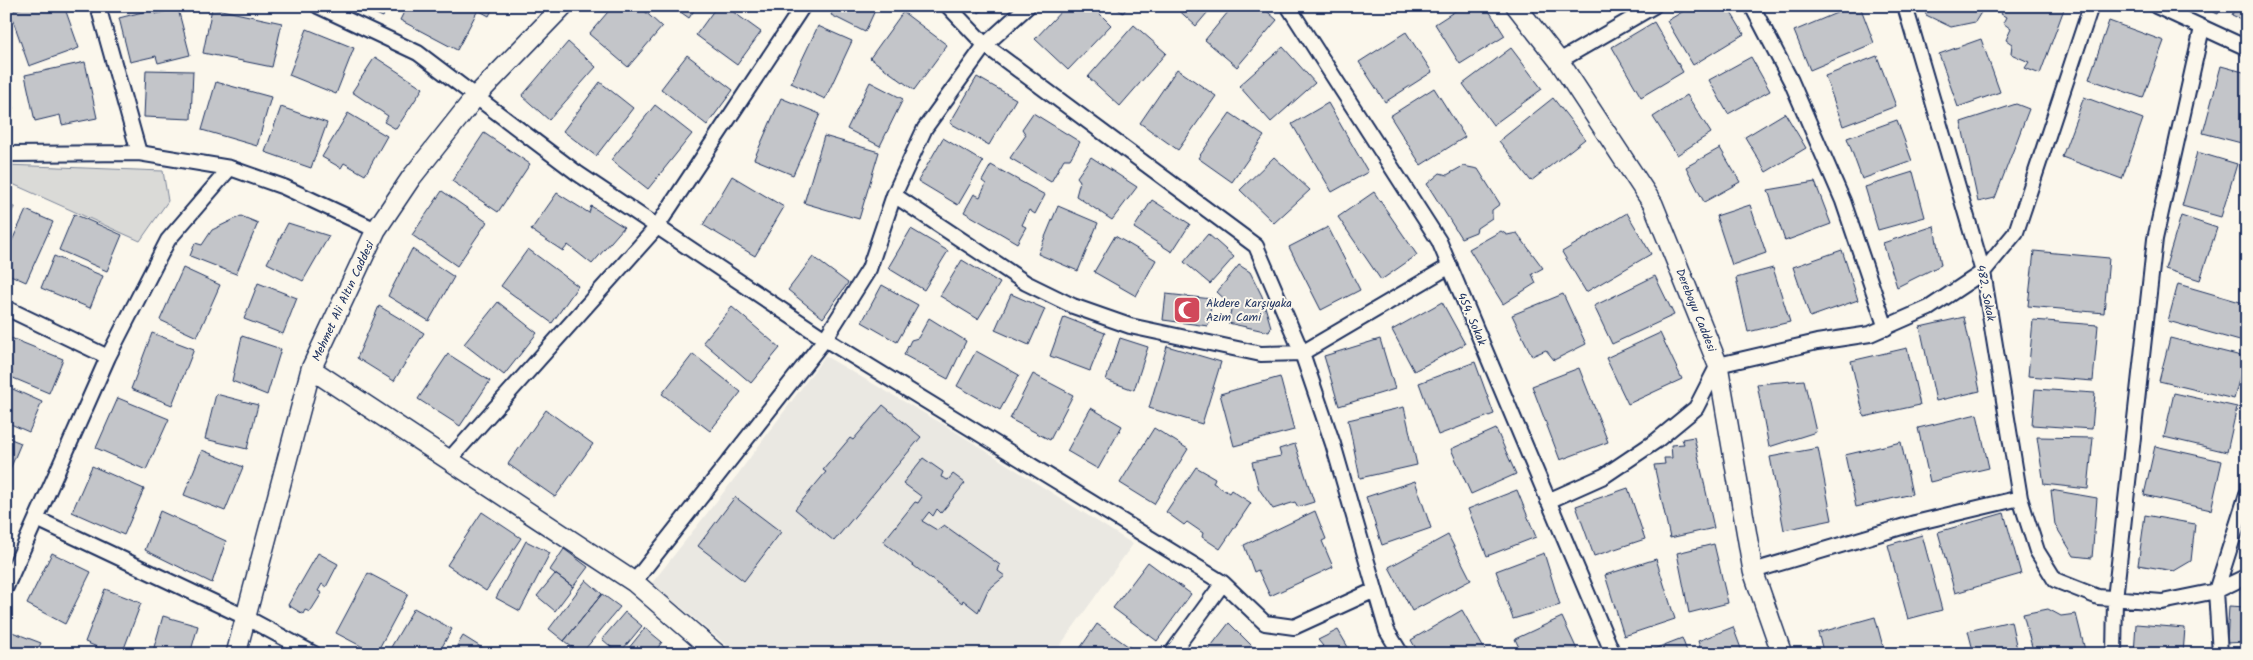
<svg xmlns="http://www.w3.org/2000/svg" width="2253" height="660" font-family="Kalam,sans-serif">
<rect width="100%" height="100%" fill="#fbf7ec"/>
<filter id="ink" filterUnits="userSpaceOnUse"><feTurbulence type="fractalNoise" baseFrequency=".02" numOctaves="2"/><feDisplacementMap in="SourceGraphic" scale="10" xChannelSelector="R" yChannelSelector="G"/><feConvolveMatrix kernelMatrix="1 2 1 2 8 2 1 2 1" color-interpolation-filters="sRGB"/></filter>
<g filter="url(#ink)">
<path fill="#eae8e2" d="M825,356l123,71 185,117 -79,110h-317l-85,-71 86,-109z"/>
<path fill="#dadad7" stroke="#7a849a" d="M6,165l157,6 5,30 -28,40 -134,-60z"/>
<path fill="#c3c5c9" stroke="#1b2f5e" d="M27,6h37l15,42 -50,18 -19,-54z
M358,6h29l-4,11z
M407,6h87l-5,10 -11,-6 -21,40 -57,-30z
M613,6h26l23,21 -34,40 -39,-33z
M672,6h25l-8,12z
M717,6h8l36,26 -24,33 -41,-30z
M757,6h15l-5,7z
M835,6h42l-12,26 -34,-17z
M974,6h13l-8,7z
M1066,6h26l19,19 -43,45 -33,-31z
M1114,6h14l-5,7z
M1174,6h39l-17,20z
M1233,6h28l16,14 -40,47 -32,-27z
M1463,6h23l19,30 -45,28 -25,-40z
M1692,6h35l17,28 -51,31 -26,-44z
M1853,6h7l14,37 -64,27 -16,-39z
M1924,6h61l-10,16 -24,5 -25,-12z
M2005,6h53l6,3 -24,65 -15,-6 4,-6 -18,-8 1,-10 -6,-4 5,-11 -8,-6 3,-6 -5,-3z
M2199,6h22l-3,8z
M2236,6h11v16l-15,-7z
M212,8l70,15 -10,44 -69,-14z
M154,9l1,5 23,-5 12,46 -32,8 -2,-7 -26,6 -11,-44z
M903,12l44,33 -33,45 -44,-32z
M2109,21l55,20 -21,57 -54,-19z
M1654,22l29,50 -42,25 -29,-50z
M1134,25l32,28 -46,53 -32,-29z
M818,26l34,15 -27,58 -34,-16z
M307,29l47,19 -18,46 -47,-19z
M1406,32l26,40 -47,30 -26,-40z
M1981,39l19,53 -42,15 -19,-53z
M568,42l28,25 -47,53 -27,-24z
M1283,47l32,36 -44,39 -32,-36z
M1511,48l31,41 -49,36 -30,-41z
M687,55l46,35 -26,35 -46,-36z
M1877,56l19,50 -53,20 -18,-50z
M375,57l48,31 -27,41 -12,-7 4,-6 -36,-24z
M1751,57l19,34 -42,23 -19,-34z
M85,62l12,56 -35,7 -2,-10 -25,6 -10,-46z
M7,66l6,43 -7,1v-43z
M2221,66l26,7 -2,71 -42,-11z
M1177,69l39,27 -38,54 -38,-27z
M146,70l47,1 -2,48 -47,-2z
M977,77l39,22 -27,46 -39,-22z
M216,82l55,15 -14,49 -55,-16z
M600,82l33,26 -37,48 -33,-25z
M870,82l33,17 -23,47 -33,-17z
M1434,88l31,49 -44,28 -31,-49z
M1687,95l24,38 -34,22 -24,-38z
M2084,97l59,22 -21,60 -60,-22z
M781,98l39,16 -27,61 -39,-16z
M1553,98l32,41 -54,42 -32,-40z
M1328,103l40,69 -36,20 -40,-68z
M2016,104l13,5 -34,89 -17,4 -17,-80z
M655,105l37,29 -44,55 -37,-29z
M281,107l46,16 -16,45 -46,-16z
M348,113l39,23 -22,39 -21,-12 -3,5 -19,-11z
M1033,113l47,29 -10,17h-6l-13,23 -41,-24 16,-23 -4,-6z
M1230,113l34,23 -32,46 -34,-24z
M1785,113l21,35 -40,24 -21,-35z
M1897,120l15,41 -50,18 -15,-41z
M484,133l46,31 -32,48 -46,-31z
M824,136l55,16 -20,67 -55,-16z
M943,138l40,24 -25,43 -40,-24z
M1720,148l20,34 -36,20 -18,-35z
M2197,152l40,12 -16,53 -39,-11z
M1091,157l46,30 -25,33 -36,-24 4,-15 -3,-4z
M1274,157l36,33 -36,33 -34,-33z
M991,165l54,30 -10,19 -6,-4 -7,15 4,2 -9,16 -53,-31 10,-18 6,3 6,-13 -4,-3z
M1463,166l15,3 22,35 -8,6v8l-15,10 -1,4 -15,6 -34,-54 13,-11 7,2z
M1913,172l12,45 -47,13 -13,-43z
M732,176l52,31 -29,49 -52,-31z
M1815,182l16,42 -46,17 -17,-51z
M442,191l45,31 -30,44 -45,-31z
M1374,192l43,63 -36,25 -43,-63z
M557,193l32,20 2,-7 33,21 -32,37 -24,-19 -5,6 -32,-21z
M1152,200l38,24 -18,28 -38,-24z
M6,204l8,3 -8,17z
M1750,205l16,48 -34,12 -16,-49z
M1058,206l40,17 -20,48 -40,-17z
M26,210l27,12 -27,60 -20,-9v-19z
M1627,213l24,41 -65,38 -24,-40z
M74,214l48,21 -15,36 -48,-21z
M241,216l17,7 -22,51 -46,-18 5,-13 7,2 10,-15z
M2181,216l36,12 -17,52 -35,-11z
M288,223l41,13 -26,45 -36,-18z
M1934,226l7,39 -44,22 -14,-44z
M1328,227l32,63 -39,20 -32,-63z
M911,229l37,22 -24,39 -36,-22z
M1501,231l6,4 10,-2 26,35 -11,6 4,9 -33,21 -34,-55z
M1208,234l26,23 -24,27 -26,-22z
M1115,236l41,24 -20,36 -42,-24z
M412,249l42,28 -25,44 -41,-25z
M528,249l50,37 -26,37 -51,-37z
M1842,250l16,50 -48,17 -17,-50z
M2034,251l75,7 -5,55 -76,-7z
M54,256l49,20 -13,32 -49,-20z
M813,257l35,26 -25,35 -35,-28z
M962,260l38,23 -22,36 -38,-23z
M1239,265l11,7 12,24 9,31 -2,5 -41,-9 4,-17 -15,-14z
M183,268l37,17 -23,52 -37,-17z
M1773,268l17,54 -42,10 -12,-54z
M1655,276l19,39 -62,29 -18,-38z
M258,283l39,15 -14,36 -39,-15z
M2178,284l69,20v39l-79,-22z
M882,285l36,20 -21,37 -35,-20z
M1011,294l34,15 -16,36 -34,-15z
M1166,294l46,5 -4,27 -45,-6z
M1563,294l23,50 -32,16 -8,-10 -14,6 -20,-41z
M498,302l39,31 -33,42 -40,-31z
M1442,302l23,42 -51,27 -22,-41z
M379,306l45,27 -30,48 -37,-23z
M732,307l48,41 -29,35 -48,-41z
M1064,317l41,16 -15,38 -40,-15z
M1964,317l16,74 -44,10 -16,-74z
M929,318l37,23 -18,38 -44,-24 7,-15 7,-2z
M2033,320l65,5 -5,56 -65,-5z
M152,333l42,16 -22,56 -41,-16z
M1660,333l22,46 -54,25 -22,-46z
M6,336l57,23 -14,34 -43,-18z
M242,336l39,13 -14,46 -35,-14z
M1120,338l28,9 -14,43 -28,-10z
M2170,338l75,19 -11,42 -75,-18z
M1380,339l15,50 -56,17 -15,-50z
M1167,346l54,16 -19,62 -53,-16z
M1907,348l13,57 -56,12 -13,-56z
M976,351l43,24 -19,35 -43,-24z
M448,354l42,27 -30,45 -42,-27z
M693,354l48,38 -31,39 -48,-37z
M1475,362l19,52 -56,21 -19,-52z
M1579,368l29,74 -48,18 -28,-74z
M1033,374l40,21 -23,45 -40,-21z
M1280,377l14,53 -60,16 -14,-52z
M1804,380l12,52 -47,15 -12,-63z
M6,386l36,16 -13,30 -23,-10z
M2035,389l60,4 -3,36 -60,-4z
M2174,393l63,14 -10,45 -63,-15z
M216,394l42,11 -11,44 -42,-10z
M118,398l51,21 -23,51 -50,-22z
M883,405l38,32 -87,104 -39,-32 31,-37 -3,-2 27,-32 3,2z
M1404,407l13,58 -57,13 -12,-58z
M1091,408l31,18 -24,43 -31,-18z
M546,410l47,34 -38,53 -47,-33z
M1977,414l12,54 -59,14 -12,-54z
M1154,428l34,21 -34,55 -34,-21z
M1496,429l20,45 -45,20 -20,-45z
M6,437l15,6 -13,31h-2z
M1694,437l20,91 -44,10 -16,-73 11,-1 -1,-6h8l-1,-13 13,-1 -2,-5z
M2037,437l56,1 -5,51 -44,-5z
M1901,442l11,52 -56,13 -11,-52z
M1295,444l19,58 -16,5 -3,-5 -22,7 -14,-20 -7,-27 29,-6 -2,-7z
M2155,446l67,15 -11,49 -67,-15z
M1818,448l14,72 -48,10 -14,-73z
M202,450l41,17 -18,44 -41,-16z
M923,458l20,14 -2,5 7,3 5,-6 12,9 -24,30 -4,-4 -4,7 -4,-4 -7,9 15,9 7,-5 56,40 -2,6 7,5 -17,14 -10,22 -15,-12 -1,3 -79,-61 32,-40 3,1 4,-6 -19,-14z
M92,466l52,23 -20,46 -52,-23z
M1196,467l19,11 -2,5 16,10 2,-3 20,13 -31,46 -18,-12 1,-4 -16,-11 -3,3 -18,-13z
M1415,481l16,47 -49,17 -16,-48z
M1628,488l17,51 -51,17 -18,-50z
M1517,490l19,47 -49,19 -19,-47z
M2051,490l46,8 -5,60 -18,-2 -19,-31z
M735,497l46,35 -37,49 -46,-35z
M160,511l66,30 -14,42 -67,-33z
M1315,511l11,28 -4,2 11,26 -63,29 -12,-26 -4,2 -10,-27z
M482,512l39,26 -35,53 -39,-26z
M2004,513l17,61 -66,19 -17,-61z
M2145,515l50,9 -4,37 -17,10 -36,-6z
M1448,535l23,45 -59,31 -23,-44z
M1922,535l20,75 -34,9 -20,-74z
M526,541l24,12 -30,58 -24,-13z
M1714,544l14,59 -39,10 -12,-60z
M564,549l24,18 -15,20 -23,-17z
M52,553l39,19 -26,52 -38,-20z
M318,553l20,11 -12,23 -4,-3 -4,7 4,2 -12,19 -5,-2 -2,4 -15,-9z
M1544,553l16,52 -47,14 -17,-48z
M1656,559l19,60 -51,17 -19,-61z
M1148,562l43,32 -34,47 -44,-33z
M368,573l40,21 -32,60 -40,-21z
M555,574l18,13 -18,24 -18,-15z
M586,580l16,14 -38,47 -15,-12z
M105,589l36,14 -19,51h-8l-29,-12z
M602,594l18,13 -39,47 -17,-13z
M2229,606l18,1v35l-20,1z
M414,608l38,21 -14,25h-51z
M2048,609l13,7 15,-2 10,40h-52l-11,-40z
M1462,610l24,42 -3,2h-64l-8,-14z
M625,612l17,14 -23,28 -17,-15z
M163,616l35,10 -8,28h-38z
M1562,617l17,37h-57l-7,-15z
M1875,617l10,37h-61l-6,-21z
M2011,621l7,33h-44l-6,-23z
M1229,623l26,26v5h-50z
M1097,624l42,30h-63z
M2136,624l49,4 -2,26h-49z
M1733,627l10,27h-41l-4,-13z
M645,628l17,14 -9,12h-29z
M1338,630l14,24h-41l12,-8 -5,-6z
M12,632l29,11 -3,6 11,5h-43v-8z
M463,636l29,18h-40z
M1682,638l6,16h-47z"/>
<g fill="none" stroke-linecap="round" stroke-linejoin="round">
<g stroke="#1b2f5e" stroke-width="18">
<path id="street" d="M98,6l41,147
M318,6l100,47 159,120 248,166 398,244 -52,71
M948,6l37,39 271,201 46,107 31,91 54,187 14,23
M1288,6l151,235 174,413
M1752,6l39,75 52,120 43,127
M1905,6l78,266 37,226 17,53 18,29 43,17 64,5 54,-11 31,-15
M2156,6l91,42
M1559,61l95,-55
M6,154l133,-1 91,15 54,19 92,43
M894,195l132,88 47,23 57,20 131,28 41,-1 148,-87
M6,308l102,49
M448,461l208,-233 147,-222
M1548,501l56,-25 52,-35 40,-33 22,-43 99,-23 53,-8 59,-26 54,-36 33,-40 75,-226
M37,519l208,98 69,37
M1753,571l162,-48 105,-25
M634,582l191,-243 44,-70 25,-74 31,-67 60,-83 43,-39
M1223,583l42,40 29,4 81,-37
M6,587l102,-230 60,-117 62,-72
M2114,654l1,-55 40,-360 47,-211
M2220,654l-4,-63 31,-97"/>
</g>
<g stroke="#1b2f5e" stroke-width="22">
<path id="secondary" d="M1516,6l43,55 94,143 65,161 35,206 29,83
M311,369l323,213 83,72
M236,654l75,-285 65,-139 35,-52 65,-82 87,-90"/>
</g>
<use href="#street" stroke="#fbf7ec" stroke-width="14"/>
<use href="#secondary" stroke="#fbf7ec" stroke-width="19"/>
</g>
</g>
<defs>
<g id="mosque-square" transform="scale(1.4375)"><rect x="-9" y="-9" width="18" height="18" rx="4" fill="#d1495b" stroke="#fbf7ec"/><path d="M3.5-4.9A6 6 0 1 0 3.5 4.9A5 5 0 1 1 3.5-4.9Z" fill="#fff"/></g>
</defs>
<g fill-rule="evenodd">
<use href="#mosque-square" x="1187" y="310"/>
</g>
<g text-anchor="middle" stroke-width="4" stroke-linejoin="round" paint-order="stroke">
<g font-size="12" fill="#1b2f5e" stroke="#fbf7ec">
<text transform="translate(1986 293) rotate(79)" y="4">482. Sokak</text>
<text transform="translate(343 301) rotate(-65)" y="4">Mehmet Ali Altın Caddesi</text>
<text transform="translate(1696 310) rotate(68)" y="4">Dereboyu Caddesi</text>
<text transform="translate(1472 319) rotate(67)" y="4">454. Sokak</text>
</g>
<g font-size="12" fill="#1b2f5e" stroke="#fbf7ec" text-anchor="start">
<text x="1206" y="307">Akdere Karşıyaka<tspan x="1206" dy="14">Azim Cami</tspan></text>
</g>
</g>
<rect width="2253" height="660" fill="none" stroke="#fbf7ec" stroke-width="25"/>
<rect x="12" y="12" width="2228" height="635" fill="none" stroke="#1b2f5e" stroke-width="2" filter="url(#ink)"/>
</svg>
